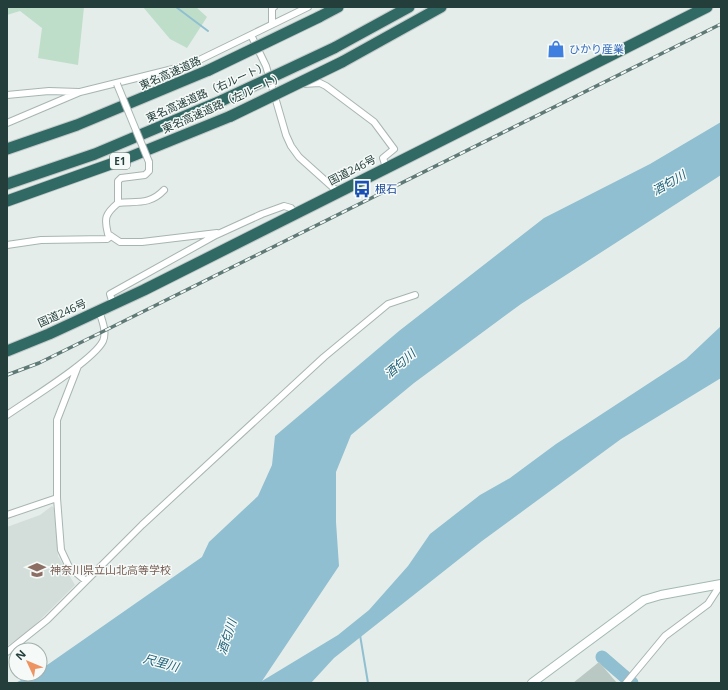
<svg xmlns="http://www.w3.org/2000/svg" width="728" height="690" font-family="'Open Sans','Noto Sans JP',sans-serif">
<rect width="100%" height="100%" fill="#e5edea"/>
<path fill="#d3ddda" d="M52,506l2,2 4,48 17,29 -46,46 -22,15v-119l33,-12z"/>
<path fill="#bedeca" d="M7,7h77l-6,58 -40,-7 4,-30 -22,-17 -13,4z
M143,7h53l11,10 -20,31 -17,-9z"/>
<path fill="#8fbfd0" d="M721,122v53l-200,129 -107,79 -63,52 -15,37v50l3,44 -77,115 76,-46 31,-25 39,-44 22,-32 50,-39 30,-17 46,-34 130,-85 35,-33v52l-100,61 -139,102 -148,117 -23,25h-296l19,-9h6v-4l162,-113 7,-15 49,-46 14,-31 3,-29 124,-105 145,-113 106,-54z"/>
<g fill="none" stroke-linecap="round" stroke-linejoin="round">
<path stroke="#8fbfd0" stroke-width="2" d="M176,7l32,24
M360,635l8,48"/>
<path stroke="#8fbfd0" stroke-width="13" d="M602,657l30,26"/>
</g>
<path fill="#bac8c4" d="M599,662l18,21h-44z"/>
<g fill="none" stroke-linecap="round" stroke-linejoin="round">
<g stroke="#a7b5b2" stroke-width="8">
<path id="street" d="M272,24v-16l2,-1
M251,35l15,31 20,69 5,11 8,11 39,35
M303,84l17,-1 6,3 48,36 20,27 -11,9 3,9
M7,95l42,-4 30,1
M7,123l73,-31 109,-27 119,-58
M164,190c-14,15 -27,11 -46,13 -13,11 -14,15 -10,31l12,8h22l75,-9
M118,203v-22l3,-3 24,-3 4,-4v-9
M7,245l34,-5 66,-1 4,-3
M113,304l-3,-10 106,-59 46,-21 22,-8 7,2 4,6
M78,366l-21,54v78l4,52 8,17 17,14 56,-56 182,-168 64,-53 27,-9
M7,415c20,-14 87,-55 96,-74 4,-9 -1,-21 -4,-30
M7,515l50,-17
M7,652l40,-32 39,-39
M626,683l39,-47 43,-32 13,-20"/>
</g>
<g stroke="#a3b9b4" stroke-width="10">
<path id="secondary" d="M532,683l112,-83 17,-5 60,-11"/>
</g>
<g stroke="#c2c9c8" stroke-width="13">
<path id="highway" d="M319,17l19,-10
M334,48l75,-41
M342,62l99,-55
M7,149l70,-24 132,-55
M7,184l88,-30 128,-54
M7,201l118,-42 106,-43
M7,351l42,-17 95,-44 563,-283"/>
</g>
<use href="#street" stroke="#fff" stroke-width="6"/>
<use href="#secondary" stroke="#fff" stroke-width="8"/>
<use href="#highway" stroke="#316a65" stroke-width="11"/>
<g stroke="#5f7a76" stroke-width="3.5">
<path id="rail" d="M7,375l32,-12 65,-32 617,-307"/>
</g>
<use href="#rail" stroke="#f5faf8" stroke-width="2" stroke-dasharray="6" stroke-linecap="butt"/>
<g stroke="#a7b5b2" stroke-width="8" stroke-linecap="butt">
<path id="street-bridge" d="M117,84l32,78"/>
</g>
<g stroke="#c2c9c8" stroke-width="13" stroke-linecap="butt">
<path id="highway-bridge" d="M209,70l110,-53
M223,100l111,-52
M231,116l111,-54"/>
</g>
<use href="#street-bridge" stroke="#fff" stroke-width="6"/>
<use href="#highway-bridge" stroke="#316a65" stroke-width="11"/>
</g>
<defs>
<g id="shop-bare" transform="scale(1.38)"><path d="M-5-2.5h2.3a2.7 3.5 0 0 1 5.4 0H5L5.5 6h-11ZM-1.5-2.5h3a1.5 2.3 0 0 0-3 0Z" fill="#3f7fe0" stroke="#f5faf8" stroke-width="2.5" paint-order="stroke"/></g>
<g id="bus-bare" transform="scale(1.38)"><path d="M-5-6H5V4H4V6H2V4H-2V6H-4V4H-5ZM-3.5-4V0h7V-4ZM-3.5 1.2v1.5H-2V1.2ZM2 1.2v1.5H3.5V1.2Z" fill="#1a4fb4" stroke="#f5faf8" stroke-width="2.5" paint-order="stroke"/></g>
<g id="school-bare" transform="scale(1.38)"><path d="M0-5L7-2L0 1L-7-2ZM-4 1L0 2.5L4 1V4Q0 6-4 4Z" fill="#8d6e63" stroke="#f5faf8" stroke-width="2.5" paint-order="stroke"/></g>
</defs>
<g fill-rule="evenodd">
<use href="#shop-bare" x="556" y="49"/>
<use href="#bus-bare" x="362" y="189"/>
<use href="#school-bare" x="37" y="570"/>
</g>
<g text-anchor="middle" stroke-width="3" stroke-linejoin="round" paint-order="stroke">
<rect fill="#f5faf8" stroke="#637774" stroke-width="1" x="110" y="153" width="20" height="16" rx="3"/>
<g font-size="10" font-weight="bold" fill="#243f3b">
<text x="120" y="165">E1</text>
</g>
<g font-size="11" fill="#366cbe" stroke="#f5faf8" text-anchor="start">
<text x="569" y="53">ひかり産業</text>
</g>
<g font-size="11" fill="#243f3b" stroke="#f5faf8">
<text transform="translate(170 73) rotate(-24)" y="4">東名高速道路</text>
<text transform="translate(207 92) rotate(-24)" y="4">東名高速道路（右ルート）</text>
<text transform="translate(223 103) rotate(-24)" y="4">東名高速道路（左ルート）</text>
<text transform="translate(352 170) rotate(-27)" y="4">国道246号</text>
<text transform="translate(62 313) rotate(-24)" y="4">国道246号</text>
</g>
<g font-size="11" fill="#164399" stroke="#f5faf8" text-anchor="start">
<text x="375" y="193">根石</text>
</g>
<g font-size="11" fill="#785e54" stroke="#f5faf8" text-anchor="start">
<text x="50" y="574">神奈川県立山北高等学校</text>
</g>
<g font-size="12" font-style="italic" fill="#1f617a" stroke="#f5faf8">
<text transform="translate(669 183) rotate(-30)" y="4">酒匂川</text>
<text transform="translate(400 364) rotate(-41)" y="4">酒匂川</text>
<text transform="translate(227 637) rotate(-72)" y="4">酒匂川</text>
<text transform="translate(161 663) rotate(15)" y="4">尺里川</text>
</g>
</g>
<rect width="728" height="690" fill="none" stroke="#243f3b" stroke-width="16"/>
<g transform="translate(28 662) rotate(314)"><circle r="19" fill="#f5faf8" stroke="#a1afac"/>
<path d="M0-3L7 15L0 10L-7 15Z" fill="#ee9462"/>
<text y="-6" font-size="11" font-weight="bold" text-anchor="middle" fill="#243f3b">N</text>
</g>
</svg>
